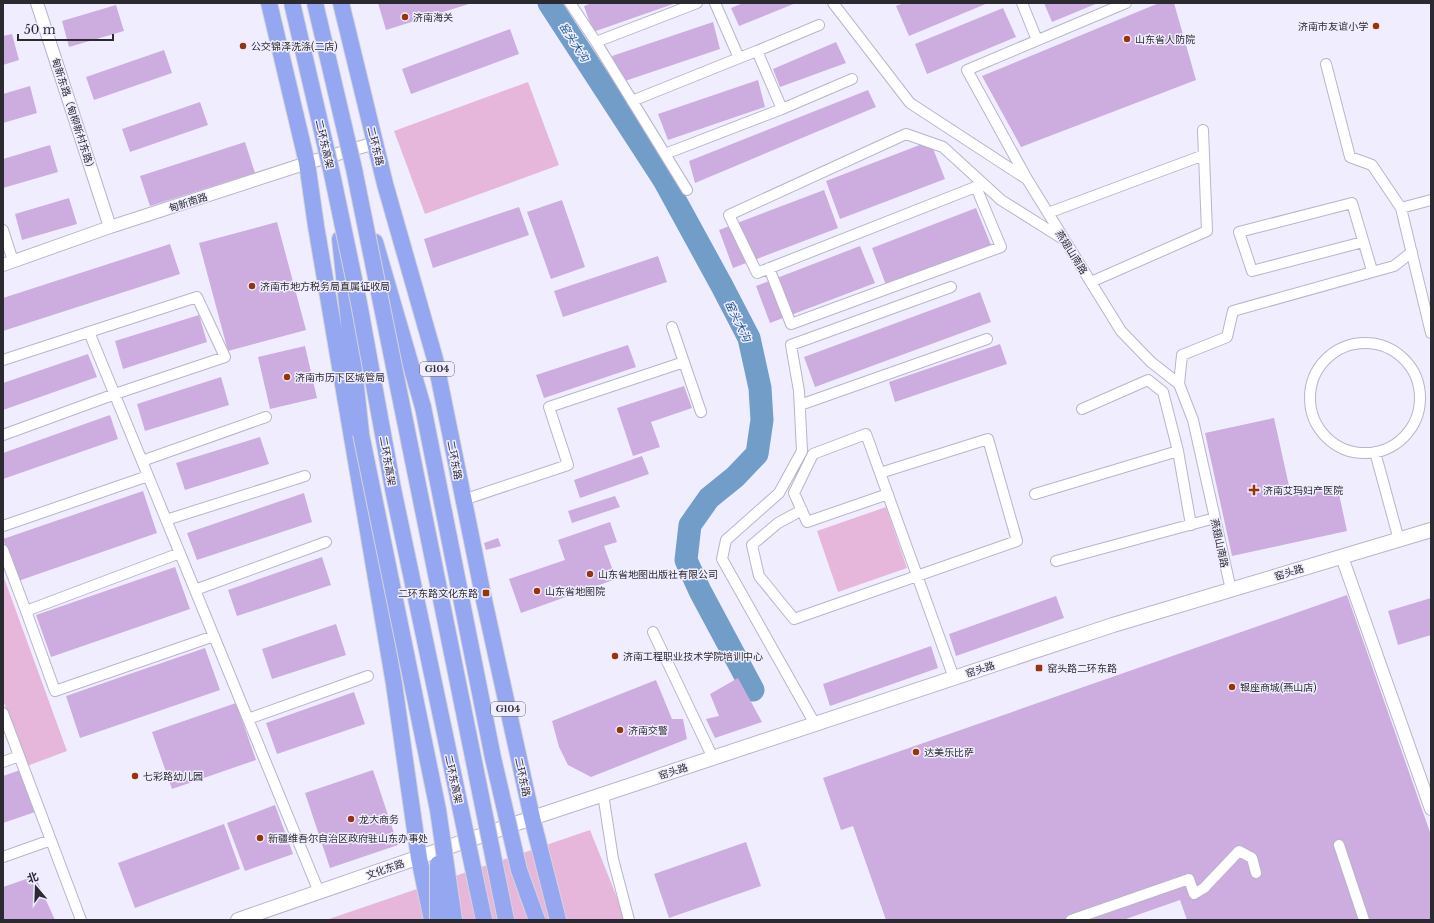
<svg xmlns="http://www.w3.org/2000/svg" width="1434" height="923" font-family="'Libre Baskerville','Noto Sans SC',serif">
<rect width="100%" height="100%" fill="#f0eefe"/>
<path fill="#e6b7da" d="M528,82l31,83 -134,49 -31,-83z
M886,507l21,61 -69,24 -21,-61z
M3,575l64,176 -40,15 -24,-66z
M590,830l36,90h-300z"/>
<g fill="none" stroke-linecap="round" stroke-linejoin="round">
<path stroke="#739dc9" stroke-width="23" d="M549,3l115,177 58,106 27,52 11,50 2,32 -5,34 -22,23 -26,21 -19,27 -4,35 14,31 53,99"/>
</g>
<path fill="#cdacdf" d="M378,3h94l-86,27z
M592,3h84l-83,29 -9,-26z
M743,3h53l-57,23 -8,-18z
M904,3h84l-79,33 -13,-30z
M1044,3h54l-46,19z
M1159,3h15l22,77 -175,67 -39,-71z
M116,5l8,26 -55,16 -7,-26z
M1003,8l13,29 -89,37 -12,-30z
M713,22l7,27 -98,33 -10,-26z
M510,29l9,25 -108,40 -9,-25z
M12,34l7,26 -16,5v-29z
M836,42l10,21 -66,24 -7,-18z
M164,50l8,23 -78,27 -8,-23z
M758,80l7,27 -97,33 -10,-26z
M30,86l7,27 -34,10v-29z
M868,90l8,17 -181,76 -6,-22z
M200,102l8,23 -78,27 -8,-23z
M930,141l15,38 -105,40 -14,-38z
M245,142l10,31 -105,33 -10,-30z
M50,145l8,27 -55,16v-29z
M824,190l14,38 -105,40 -14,-38z
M69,198l8,26 -55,16 -7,-26z
M562,200l23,67 -34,12 -24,-67z
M519,207l10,28 -96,33 -9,-29z
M976,208l15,37 -105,40 -14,-37z
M277,222l29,108 -78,21 -29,-108z
M170,244l10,30 -177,57v-33z
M860,246l15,37 -105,40 -14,-37z
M658,256l9,26 -104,35 -9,-26z
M980,292l11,30 -176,65 -11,-30z
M199,315l8,27 -84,27 -8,-28z
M1000,344l7,20 -112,38 -6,-20z
M628,345l8,22 -92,31 -8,-23z
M305,346l12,52 -47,11 -12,-52z
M88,354l9,23 -94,33v-27z
M221,377l8,28 -84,26 -8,-27z
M684,386l8,22 -41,14 9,25 -27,9 -16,-48z
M110,415l8,24 -115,40v-26z
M1274,418l17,77 46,-10 10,46 -115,25 -27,-123z
M260,437l9,27 -84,26 -9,-27z
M642,456l7,18 -69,24 -6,-18z
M143,491l14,42 -139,48 -15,-42z
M304,493l8,29 -115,38 -10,-27z
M615,496l5,11 -48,16 -4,-12z
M610,522l7,20 -13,4 12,33 -95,34 -12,-34 56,-19 -7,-20z
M498,538l3,8 -15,4 -2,-7z
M322,557l9,28 -94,31 -9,-26z
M175,567l15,42 -139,48 -15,-42z
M1347,595l84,240v85h-244l-7,-20 -57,20h-237l-33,-94 -12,4 -18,-52z
M1056,596l8,22 -108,38 -7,-22z
M1431,598v37l-33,10 -10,-34z
M336,624l10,31 -74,24 -10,-30z
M931,646l7,22 -108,38 -7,-22z
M205,648l15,42 -140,48 -14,-42z
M738,678l24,44 -47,16 -9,-19 13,-3 -9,-22z
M656,680l16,39h11l4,20 -96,38 -23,-12 -9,-18 -7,-26z
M354,692l11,32 -88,30 -11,-31z
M236,703l20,57 -84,29 -20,-57z
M26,768l15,42 -38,13v-47z
M373,770l25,75 -68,23 -25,-75z
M275,805l18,49 -48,17 -18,-48z
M224,824l16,45 -105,39 -17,-45z
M746,842l15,44 -92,32 -15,-44z
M35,876l20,44h-52v-33z"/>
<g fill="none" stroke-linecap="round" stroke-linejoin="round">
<g stroke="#b7b5c8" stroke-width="12">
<path id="minor" d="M570,3l26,39 91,148
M715,3l24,55 18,-7 25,58
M833,3l77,100 115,75
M1022,3l15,37
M1126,3l-159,67 60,109 94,152 30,31 28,22 14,36 38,170
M596,42l101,-39
M757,51l62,-26
M1326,64l24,93 22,8 29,43
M632,101l107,-43
M665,154l117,-45 70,-30
M983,184l-226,89 -28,-58 177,-81 37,13 58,53 62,39
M1431,200l-30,8 30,125
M1048,213l156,-58
M3,230l10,31
M1363,242l-111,29 -13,-39 113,-29 19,64
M769,268l22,56 210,-77 -25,-60
M1091,282l116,-51 -4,-101
M672,327l29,85
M1310 398a55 55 0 1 1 110 0a55 55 0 1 1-110 0Z
M3,360l86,-28 230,560
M1179,384l3,-29 45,-18 6,-26 161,-45 18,-14
M800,405l187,-66
M1082,409l66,-29 15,12 15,59
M3,435l112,-41 110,-37 -28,-60 -108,35
M1375,452l24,88
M142,461l124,-44
M888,494l-81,28 -13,-29 19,-39 53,-20 88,244
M1035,494l143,-43 13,74
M463,500l105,-35 -19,-58 135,-45
M802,510l-24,13 -26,22 7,31 35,43 223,-78 -29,-102 -108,34
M166,520l139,-44
M3,526l145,-50
M3,550l23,61 154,-58
M1056,561l159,-43
M195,590l131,-48
M26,611l29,80 159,-55
M653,632l60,126
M3,713l78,207
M248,719l120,-43
M815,724l-93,-165 4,-19 53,-47 23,-42 -3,-60 -8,-46 160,-58
M3,762l16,-6
M603,794l10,65 16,61
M1339,845l25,75
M3,857l48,-17
M1071,920l118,-41 5,15 10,-6 35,-37 13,7 4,15"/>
</g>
<g stroke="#b7b5c8" stroke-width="14">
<path id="tertiary" d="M37,3l73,224
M3,265l107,-38 197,-64 68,-20
M1342,557l89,252"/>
</g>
<g stroke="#b7b5c8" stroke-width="16">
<path id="secondary" d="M238,920l294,-102 581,-193 318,-95"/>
</g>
<g stroke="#d5d4d6" stroke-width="18">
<path id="trunk" d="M269,3l38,160 9,63 78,458 25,174 13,62
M341,3l44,181 50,175 49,241 48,218 26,102
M340,239l21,194
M375,242l48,165"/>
</g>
<use href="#minor" stroke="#fff" stroke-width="10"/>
<use href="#tertiary" stroke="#fff" stroke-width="12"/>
<use href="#secondary" stroke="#fff" stroke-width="14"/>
<use href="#trunk" stroke="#94a7f0" stroke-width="16"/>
<g stroke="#d5d4d6" stroke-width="18" stroke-linecap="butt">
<path id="trunk-bridge" d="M292,3l40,171 27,129 34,186 91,431
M315,3l39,166 152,751
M423,407l70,351 26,112 18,50
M361,434l77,376 16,110
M438,864v56"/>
</g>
<use href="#trunk-bridge" stroke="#94a7f0" stroke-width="16"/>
</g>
<g fill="#99330b" stroke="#f0eefe" stroke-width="1.5">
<circle cx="405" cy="17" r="4"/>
<circle cx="1376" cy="26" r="4"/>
<circle cx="1127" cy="39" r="4"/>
<circle cx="243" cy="46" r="4"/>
<circle cx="252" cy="286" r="4"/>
<circle cx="287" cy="377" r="4"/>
<path d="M1252 484h4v4h4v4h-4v4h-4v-4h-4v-4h4z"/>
<circle cx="590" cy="574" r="4"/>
<circle cx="537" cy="591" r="4"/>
<rect x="482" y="589" width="8" height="8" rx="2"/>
<circle cx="615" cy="656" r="4"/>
<rect x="1035" y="664" width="8" height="8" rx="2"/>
<circle cx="1232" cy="687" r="4"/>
<circle cx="620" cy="730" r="4"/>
<circle cx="916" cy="752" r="4"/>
<circle cx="135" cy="776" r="4"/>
<circle cx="351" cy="819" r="4"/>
<circle cx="260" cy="838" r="4"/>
</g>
<g text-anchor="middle" stroke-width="3" stroke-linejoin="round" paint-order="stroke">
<g fill="#f0eefe" stroke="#66656e" stroke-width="1">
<rect x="420" y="362" width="34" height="14" rx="3"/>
<rect x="491" y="702" width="34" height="14" rx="3"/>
</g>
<g font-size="9" font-weight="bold" fill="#2b2a31">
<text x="437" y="372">G104</text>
<text x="508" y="712">G104</text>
</g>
<g font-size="10" fill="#2b2a31" stroke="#f0eefe" text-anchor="start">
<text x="413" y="21">济南海关</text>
<text x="1368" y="30" text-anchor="end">济南市友谊小学</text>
<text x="1135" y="43">山东省人防院</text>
<text x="251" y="50">公交锦泽洗涤(二店)</text>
<text x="260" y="290">济南市地方税务局直属征收局</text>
<text x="295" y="381">济南市历下区城管局</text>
<text x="1263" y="494">济南艾玛妇产医院</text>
<text x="598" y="578">山东省地图出版社有限公司</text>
<text x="545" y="595">山东省地图院</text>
<text x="478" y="597" text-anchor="end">二环东路文化东路</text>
<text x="623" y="660">济南工程职业技术学院培训中心</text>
<text x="1047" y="672">窑头路二环东路</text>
<text x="1240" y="691">银座商城(燕山店)</text>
<text x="628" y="734">济南交警</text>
<text x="924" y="756">达美乐比萨</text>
<text x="143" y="780">七彩路幼儿园</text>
<text x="359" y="823">龙大商务</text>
<text x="268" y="842">新疆维吾尔自治区政府驻山东办事处</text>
</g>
<g font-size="10" fill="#2b2a31" stroke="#f0eefe">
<text transform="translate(74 115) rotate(72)" y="4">甸新东路（甸柳新村东路）</text>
<text transform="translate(325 144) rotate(77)" y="4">二环东高架</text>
<text transform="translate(376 146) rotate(76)" y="4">二环东路</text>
<text transform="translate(188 202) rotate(-18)" y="4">甸新南路</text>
<text transform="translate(1072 252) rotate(58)" y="4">燕翅山南路</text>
<text transform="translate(455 460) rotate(79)" y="4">二环东路</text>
<text transform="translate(388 461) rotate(80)" y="4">二环东高架</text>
<text transform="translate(1220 543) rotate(78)" y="4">燕翅山南路</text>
<text transform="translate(1289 572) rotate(-17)" y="4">窑头路</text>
<text transform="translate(980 669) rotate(-18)" y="4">窑头路</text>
<text transform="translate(673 771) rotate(-18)" y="4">窑头路</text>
<text transform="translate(523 777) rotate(78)" y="4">二环东路</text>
<text transform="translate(454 779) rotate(78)" y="4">二环东高架</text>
<text transform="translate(385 869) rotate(-19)" y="4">文化东路</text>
</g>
<g font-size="11" font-style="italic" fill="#19578e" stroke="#f0eefe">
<text transform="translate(574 42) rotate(57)" y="4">窑头大沟</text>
<text transform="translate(738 321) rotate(64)" y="4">窑头大沟</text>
</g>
</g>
<rect width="1434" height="923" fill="none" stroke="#2b2a31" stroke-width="8"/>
<g transform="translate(36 887) rotate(341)" stroke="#f0eefe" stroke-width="3" paint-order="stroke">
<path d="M0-3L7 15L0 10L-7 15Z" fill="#2b2a31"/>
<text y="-6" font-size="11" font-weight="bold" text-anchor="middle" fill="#2b2a31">北</text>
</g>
<path d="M18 34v6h95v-6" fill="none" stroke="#2b2a31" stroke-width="2"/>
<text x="24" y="34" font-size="12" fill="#2b2a31" stroke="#f0eefe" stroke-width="3" paint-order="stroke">50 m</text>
</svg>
